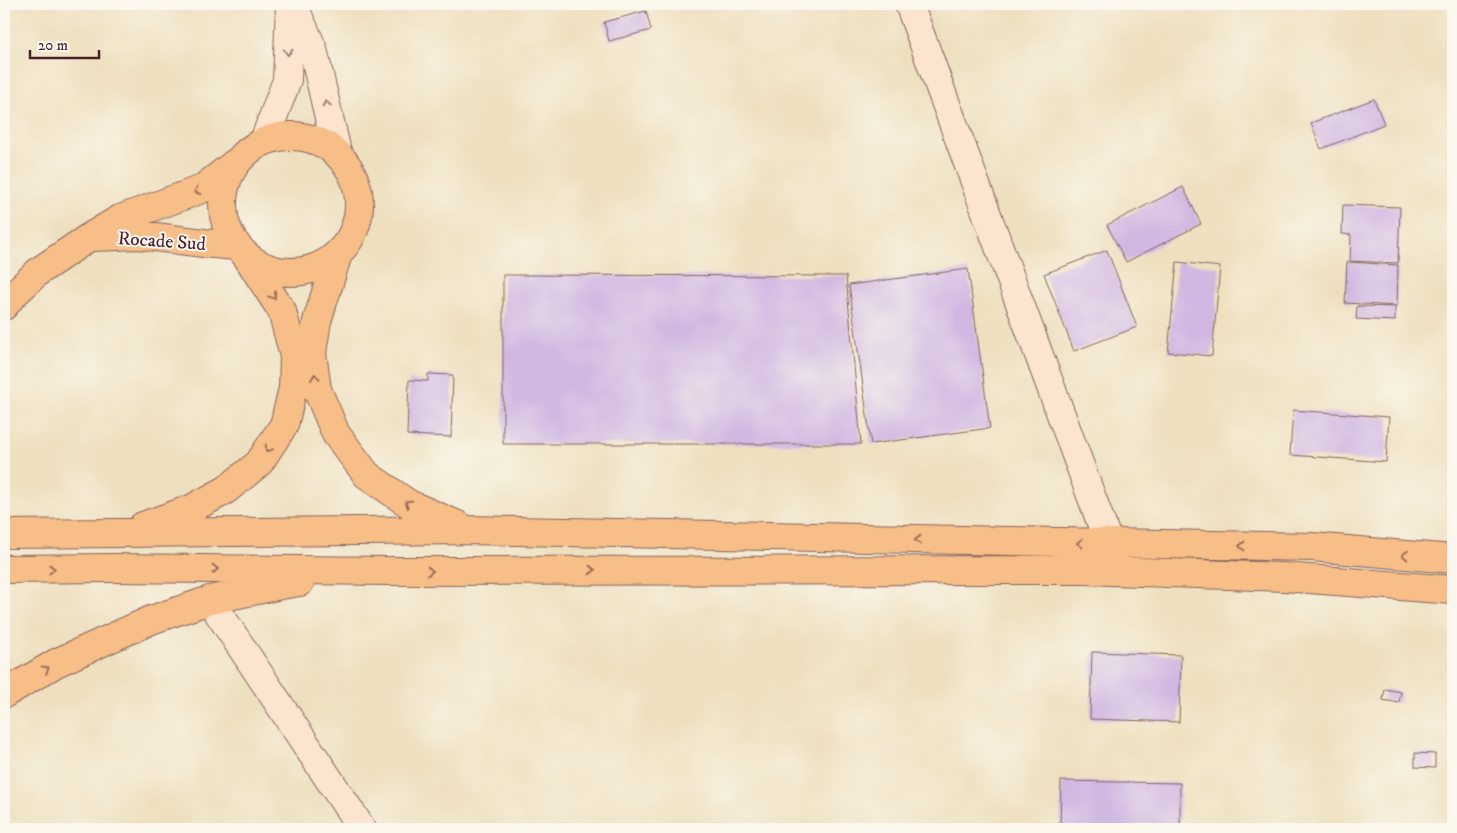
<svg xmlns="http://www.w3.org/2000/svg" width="1457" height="833" font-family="'IM FELL DW Pica',serif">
<rect width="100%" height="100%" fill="#fbf7ec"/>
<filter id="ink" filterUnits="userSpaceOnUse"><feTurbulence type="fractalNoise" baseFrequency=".02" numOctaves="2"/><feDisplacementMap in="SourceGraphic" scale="10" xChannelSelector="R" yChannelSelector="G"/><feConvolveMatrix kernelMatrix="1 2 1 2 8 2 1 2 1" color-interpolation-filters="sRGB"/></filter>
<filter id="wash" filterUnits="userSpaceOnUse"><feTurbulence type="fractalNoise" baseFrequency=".0096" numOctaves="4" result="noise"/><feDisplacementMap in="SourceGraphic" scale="20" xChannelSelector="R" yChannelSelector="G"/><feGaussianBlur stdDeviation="1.12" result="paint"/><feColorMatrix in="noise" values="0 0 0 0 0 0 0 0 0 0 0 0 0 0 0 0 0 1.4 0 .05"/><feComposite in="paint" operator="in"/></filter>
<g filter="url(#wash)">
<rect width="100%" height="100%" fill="#eee0bf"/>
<g id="blocks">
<path fill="#d0b8e2" d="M646,11l5,19 -42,11 -5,-19z
M1374,99l10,25 -63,25 -10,-26z
M1183,187l18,37 -75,38 -19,-37z
M1343,205l57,2 -2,56 -48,-2 1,-26 -9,-1z
M1107,250l30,77 -63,24 -30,-77z
M1177,262l43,5 -8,89 -44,-4z
M1347,262l51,3 -1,41 -52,-3z
M968,269l22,159 -119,16 -22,-159z
M503,275l343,1 15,168h-358z
M1357,306l38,1v14l-39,-2z
M428,374l25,1 -2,62 -44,-2 2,-55 19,1z
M1293,410l96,7 -3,45 -96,-7z
M1092,652l89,3 -2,67 -89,-3z
M1385,689l16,3 -2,11 -16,-3z
M1415,753l20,1v14l-20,-1z
M1061,781l119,2v46h-120z"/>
</g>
</g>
<g filter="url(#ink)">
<use href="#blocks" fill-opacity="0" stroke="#83635f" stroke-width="1"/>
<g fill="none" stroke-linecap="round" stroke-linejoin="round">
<g stroke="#83635f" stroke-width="30">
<path id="secondary" d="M293,4l20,45 24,103
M909,4l200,540 5,21
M264,141l23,-61 3,-76
M210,600l152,229"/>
</g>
<g stroke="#83635f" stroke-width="30">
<path id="highway" d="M223 204a68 68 0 1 1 136 0a68 68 0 1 1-136 0Z
M94,237l45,-2 65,8 32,3
M338,254l-21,67 -5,32 5,36 19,45 31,41 42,29 51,22
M4,306l9,-11 26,-24 49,-33 32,-19 82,-30 33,-26
M143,526l48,-17 35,-19 33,-27 25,-38 9,-37 1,-32 -12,-45 -35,-54
M4,534l464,-4 844,17 141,12
M4,569l109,-1 275,3 694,-1 201,7 170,13
M4,694l52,-31 95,-43 59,-20 71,-15 19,-3"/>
</g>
<use href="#secondary" stroke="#fce5cf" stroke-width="28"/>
<use href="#highway" stroke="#f7be87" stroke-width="28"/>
</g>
<defs><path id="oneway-chevron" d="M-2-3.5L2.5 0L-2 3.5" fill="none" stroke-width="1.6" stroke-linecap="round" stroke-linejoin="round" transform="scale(1.25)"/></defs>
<g stroke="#a3827d">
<use href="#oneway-chevron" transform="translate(288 52) rotate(93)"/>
<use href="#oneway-chevron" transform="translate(326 104) rotate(-103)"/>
</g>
<g stroke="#a06e59">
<use href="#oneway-chevron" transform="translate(197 191) rotate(157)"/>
<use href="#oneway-chevron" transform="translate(273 296) rotate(56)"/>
<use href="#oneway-chevron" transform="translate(315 377) rotate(-98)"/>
<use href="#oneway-chevron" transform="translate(268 449) rotate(124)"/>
<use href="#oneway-chevron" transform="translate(408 503) rotate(-150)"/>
<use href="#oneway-chevron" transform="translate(918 540) rotate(-179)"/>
<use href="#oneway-chevron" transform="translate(1080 543) rotate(-179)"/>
<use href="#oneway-chevron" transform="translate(1242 546) rotate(-179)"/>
<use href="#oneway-chevron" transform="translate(1405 555) rotate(-175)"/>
<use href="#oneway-chevron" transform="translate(52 569)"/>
<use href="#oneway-chevron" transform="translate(215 569)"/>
<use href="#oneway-chevron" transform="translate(592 570)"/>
<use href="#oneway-chevron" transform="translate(430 571)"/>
<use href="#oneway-chevron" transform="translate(46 669) rotate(-30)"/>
</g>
</g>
<g text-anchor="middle" stroke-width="4" stroke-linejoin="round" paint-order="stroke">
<g font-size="19" fill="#4a1f2b" stroke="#fbf7ec">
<text transform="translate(162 240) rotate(4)" y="7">Rocade Sud</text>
</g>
</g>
<rect width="1457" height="833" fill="none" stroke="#fbf7ec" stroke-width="20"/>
<path d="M30 50v8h69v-8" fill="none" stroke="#4a1f2b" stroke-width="2.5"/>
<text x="38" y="50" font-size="15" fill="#4a1f2b" stroke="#fbf7ec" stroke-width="4" paint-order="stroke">20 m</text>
</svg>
